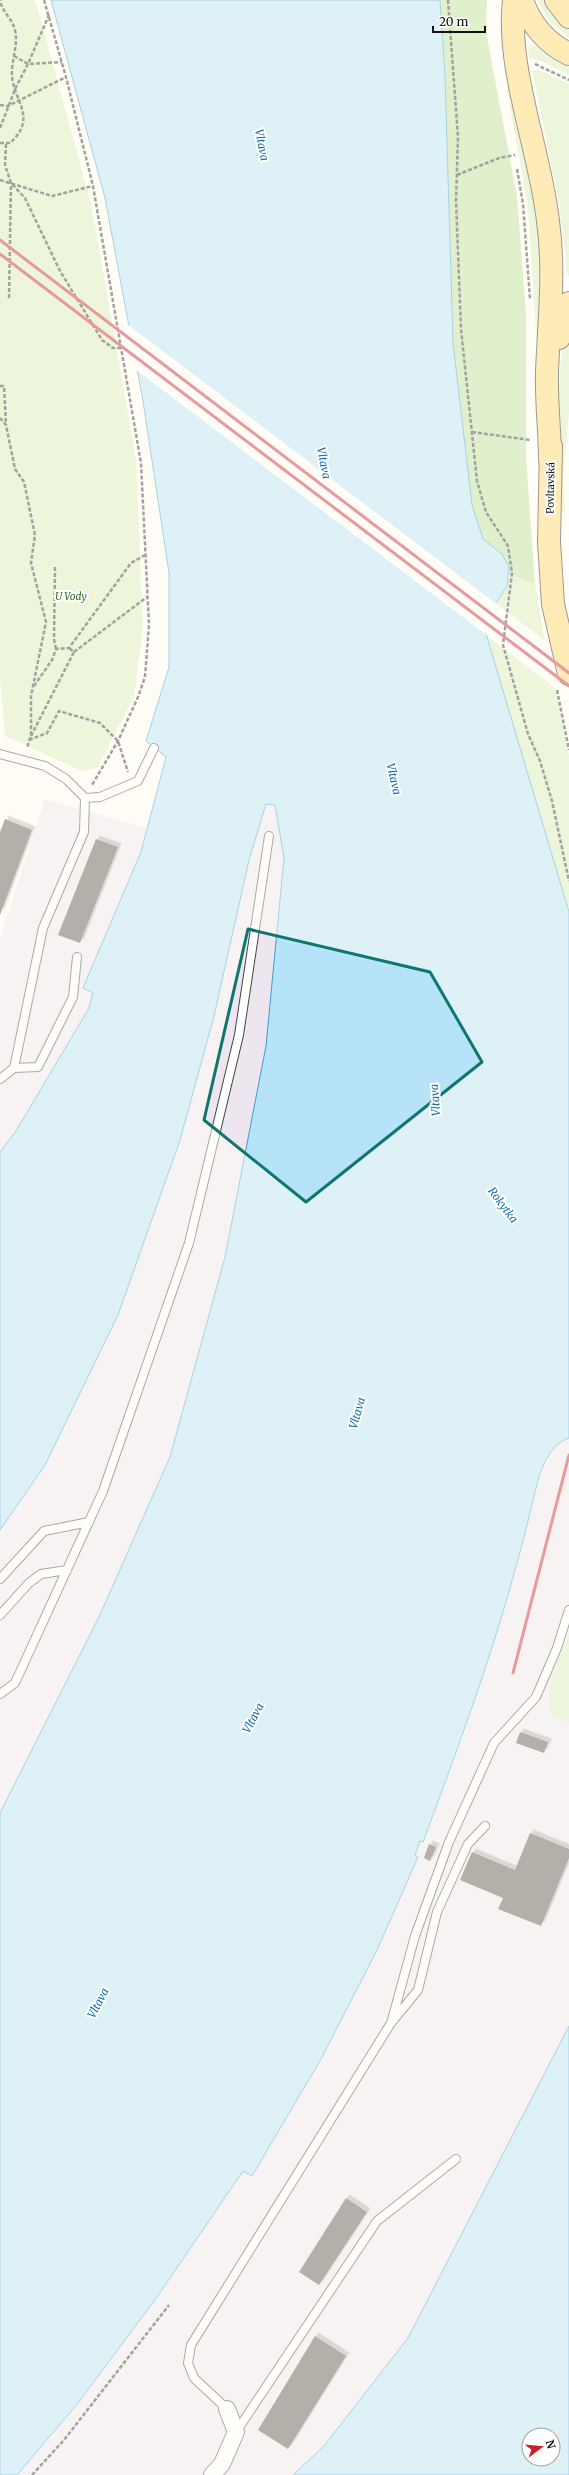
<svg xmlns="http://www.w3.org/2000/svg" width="569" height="2475" font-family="Merriweather,serif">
<defs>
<filter id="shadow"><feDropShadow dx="3.5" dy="-3.5" stdDeviation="0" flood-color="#0004"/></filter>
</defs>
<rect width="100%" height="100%" fill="#fffdf5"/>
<path fill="#eee6ef" d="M45,799l102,29 -6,24 -58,136 11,5 -5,15 -73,123 -16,21v-214z
M266,804l9,1 9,53 -18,188 -41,211 -55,200 -71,160 -99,196v-283l45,-65 73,-150 62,-175 34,-124 35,-156z
M569,1438v588l-161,312 -84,108 -31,29h-276l61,-72 79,-106 86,-127 9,6 69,-117 56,-109 40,-93 -2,-1 5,-15 4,1 40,-108 52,-163 20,-85 17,-36 8,-10z"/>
<path fill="#d7edbb" d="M0,0h35l2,6 54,198 45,254 7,170 -9,69 -37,71 -15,3 -77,-35 -5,-60z
M537,0h7l14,21 11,8v9l-21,-19z
M535,46l17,13 17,8v8l-30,-15 -9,-1 -2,-11z
M532,70h8l29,14v193l-2,-4 -8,-70z
M510,83h3l30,166 -5,112 -10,-153 -21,-119z
M569,324v88l-6,64 2,34 -6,4c0,-62 -8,-130 10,-190z
M509,574l26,10 10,57 -48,-37 10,-18z
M486,635l69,53 14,67v157z
M569,1636v86l-17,-6c-9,-28 7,-54 17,-80z"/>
<path fill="#bbde9a" d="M440,0h47l-1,32 31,164 9,118v143l9,127 -26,-10v-7l-7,-13 -19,-14 -11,-35 -19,-162 -8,-267z"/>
<path fill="#b7e3f9" stroke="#3a9cd4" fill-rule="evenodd" d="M51,0h389l5,76 8,267 19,162 11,34 19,15 7,13 -2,19 -21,33 -2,8 85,285v526c-23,7 -31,41 -36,62 -27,117 -68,230 -110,342l-3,-1 -5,14 3,2 -41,93 -56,109 -69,117 -9,-5 -86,126 -79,106 -61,72h-17v-662l99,-196 71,-160 55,-200 41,-211 18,-188 -9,-53 -9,-1 -17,56 -35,156 -34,124 -62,175 -73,150 -45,65v-378l16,-21 73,-123 4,-15 -10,-5 58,-136 25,-95 -20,-16 23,-74v-94l-26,-172 -38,-203zM192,385h10l5,10 -2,6 -12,3 -6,-11zM356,506l9,4 1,10 -9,6 -9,-4 -1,-11z
M569,2026v449h-276l31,-29 84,-108zM529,2435h24v24h-24z"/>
<path fill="#fffdf5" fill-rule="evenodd" d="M127,324l372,282 -11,14 -2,7 2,9 -353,-267zM196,386l8,3 1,5 -2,6 -7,3 -6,-5 -1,-5zM356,508l5,1 4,5 -1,5 -7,5 -5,-1 -4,-5 1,-6z"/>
<path fill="#5a514c" filter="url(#shadow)" d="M5,819l27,11 -32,85v-83z
M96,839l22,8 -38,96 -22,-8z
M520,1732l28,10 -4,11 -28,-10z
M530,1833l39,16v9l-28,68 -43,-17 5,-11 -43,-18 12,-28 43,18z
M429,1844l7,3 -6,14 -6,-3z
M346,2198l21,14 -48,73 -20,-13z
M315,2336l31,20 -58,93 -30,-19z"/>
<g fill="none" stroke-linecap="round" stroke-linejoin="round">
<g stroke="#444" stroke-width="10">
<path id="lane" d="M0,754l45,12 21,13 19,19 15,-1 38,-16 16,-33
M14,1068l24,-1 35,-70 4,-40
M0,1079l14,-11 29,-140 41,-96 1,-34
M0,1579l44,-48 45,-9
M0,1615l29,-32 12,-9 26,-4
M0,1694l15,-11 88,-192 86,-248 50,-208 30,-199
M392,2020l23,-84 34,-94 45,-99 42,-46 21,-49 12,-38
M227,2409l-33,-31 -6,-15 3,-18 200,-322 27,-33 19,-78 31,-68 17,-18
M236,2432l141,-211 79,-62"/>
</g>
<g stroke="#444" stroke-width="18">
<path id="street" d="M212,2475l10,-11 14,-32 -9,-23"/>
</g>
<g stroke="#222" stroke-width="24">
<path id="primary" d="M514,0c-8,69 26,150 34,221 7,51 1,100 -1,151 -1,29 3,59 3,88
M522,0c8,23 24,43 47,54
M556,0l13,17
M559,338l10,-35
M551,446l-2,96 4,62 16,70"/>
</g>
<path stroke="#333" stroke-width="2.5" stroke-dasharray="4 2" stroke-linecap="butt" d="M44,0l22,77 27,109 48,277 8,162 -4,52 -7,20 -20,44 -26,44
M448,0l10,137 -2,64 5,128 16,152 9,31 22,34 4,27 -9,72 25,89 12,27 12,40 17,80
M14,56l14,8 21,-49
M535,64l34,16
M0,105l8,1 58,-29
M0,128l16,-41 12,-23 34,-2
M0,143h10c30,-27 0,-44 2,-73 1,-14 6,-27 3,-40 -3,-12 -13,-18 -15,-30
M6,144l-1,21 6,18 14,15 35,73 42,69 11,8h7
M517,169l6,35 7,95
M457,175l42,-17 16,-3
M0,180l52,16 41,-10
M9,298l2,-115
M0,386h4l2,39
M0,418l6,7 9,44 9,13 11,53 -4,28 15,59 -15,74v39l-4,13
M472,432l58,8
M55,567l-1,72 2,10
M74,652l73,-55
M34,686l18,-26 4,-11 13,-1 62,-85 14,-8
M557,690l12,60
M31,736l43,-84 -5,-4
M29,740l18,-7 12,-22 41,12 18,18 10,31
M32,2475l32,-35 105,-135"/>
<use href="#lane" stroke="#fff" stroke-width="8"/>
<use href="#street" stroke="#fff" stroke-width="16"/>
<use href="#primary" stroke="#fed466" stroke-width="22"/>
<path stroke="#c9212e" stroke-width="3" d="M0,240l569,433
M0,254l569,432
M513,1673l56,-218"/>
</g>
<path d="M0 0H569V2475H0ZM248,929l182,43 52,90 -176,140 -102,-82z" fill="#fffdf5" fill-opacity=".55" fill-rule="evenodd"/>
<path fill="none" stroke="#0f766e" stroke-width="3" stroke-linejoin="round" d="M248,929l182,43 52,90 -176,140 -102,-82z"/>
<g text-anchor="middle" stroke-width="4" stroke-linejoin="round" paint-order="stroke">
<g font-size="10" fill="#111" stroke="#fff">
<text transform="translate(550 488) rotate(-89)" y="4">Povltavská</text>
</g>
<g font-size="10" font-style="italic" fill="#306d1c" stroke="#fff">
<text x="71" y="600">U Vody</text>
</g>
<g font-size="11" font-style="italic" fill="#126dab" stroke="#fff">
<text transform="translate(262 145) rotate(79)" y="4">Vltava</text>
<text transform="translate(324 463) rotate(79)" y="4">Vltava</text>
<text transform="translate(394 779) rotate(77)" y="4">Vltava</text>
<text transform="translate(435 1100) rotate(-94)" y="4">Vltava</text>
<text transform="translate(503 1205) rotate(53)" y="4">Rokytka</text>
<text transform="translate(357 1413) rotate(-74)" y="4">Vltava</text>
<text transform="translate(253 1718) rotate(-62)" y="4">Vltava</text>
<text transform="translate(98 2003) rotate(-62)" y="4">Vltava</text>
</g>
</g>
<g transform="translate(541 2447) rotate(74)"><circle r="19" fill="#ffffff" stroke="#a0a0a0"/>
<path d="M0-3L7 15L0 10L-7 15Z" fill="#c9212e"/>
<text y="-6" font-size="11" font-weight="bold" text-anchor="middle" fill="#111111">N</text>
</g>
<path d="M433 26v6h52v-6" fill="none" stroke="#111111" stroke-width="2"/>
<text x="439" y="26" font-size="12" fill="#111111" stroke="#ffffff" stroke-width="3" paint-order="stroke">20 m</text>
</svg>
